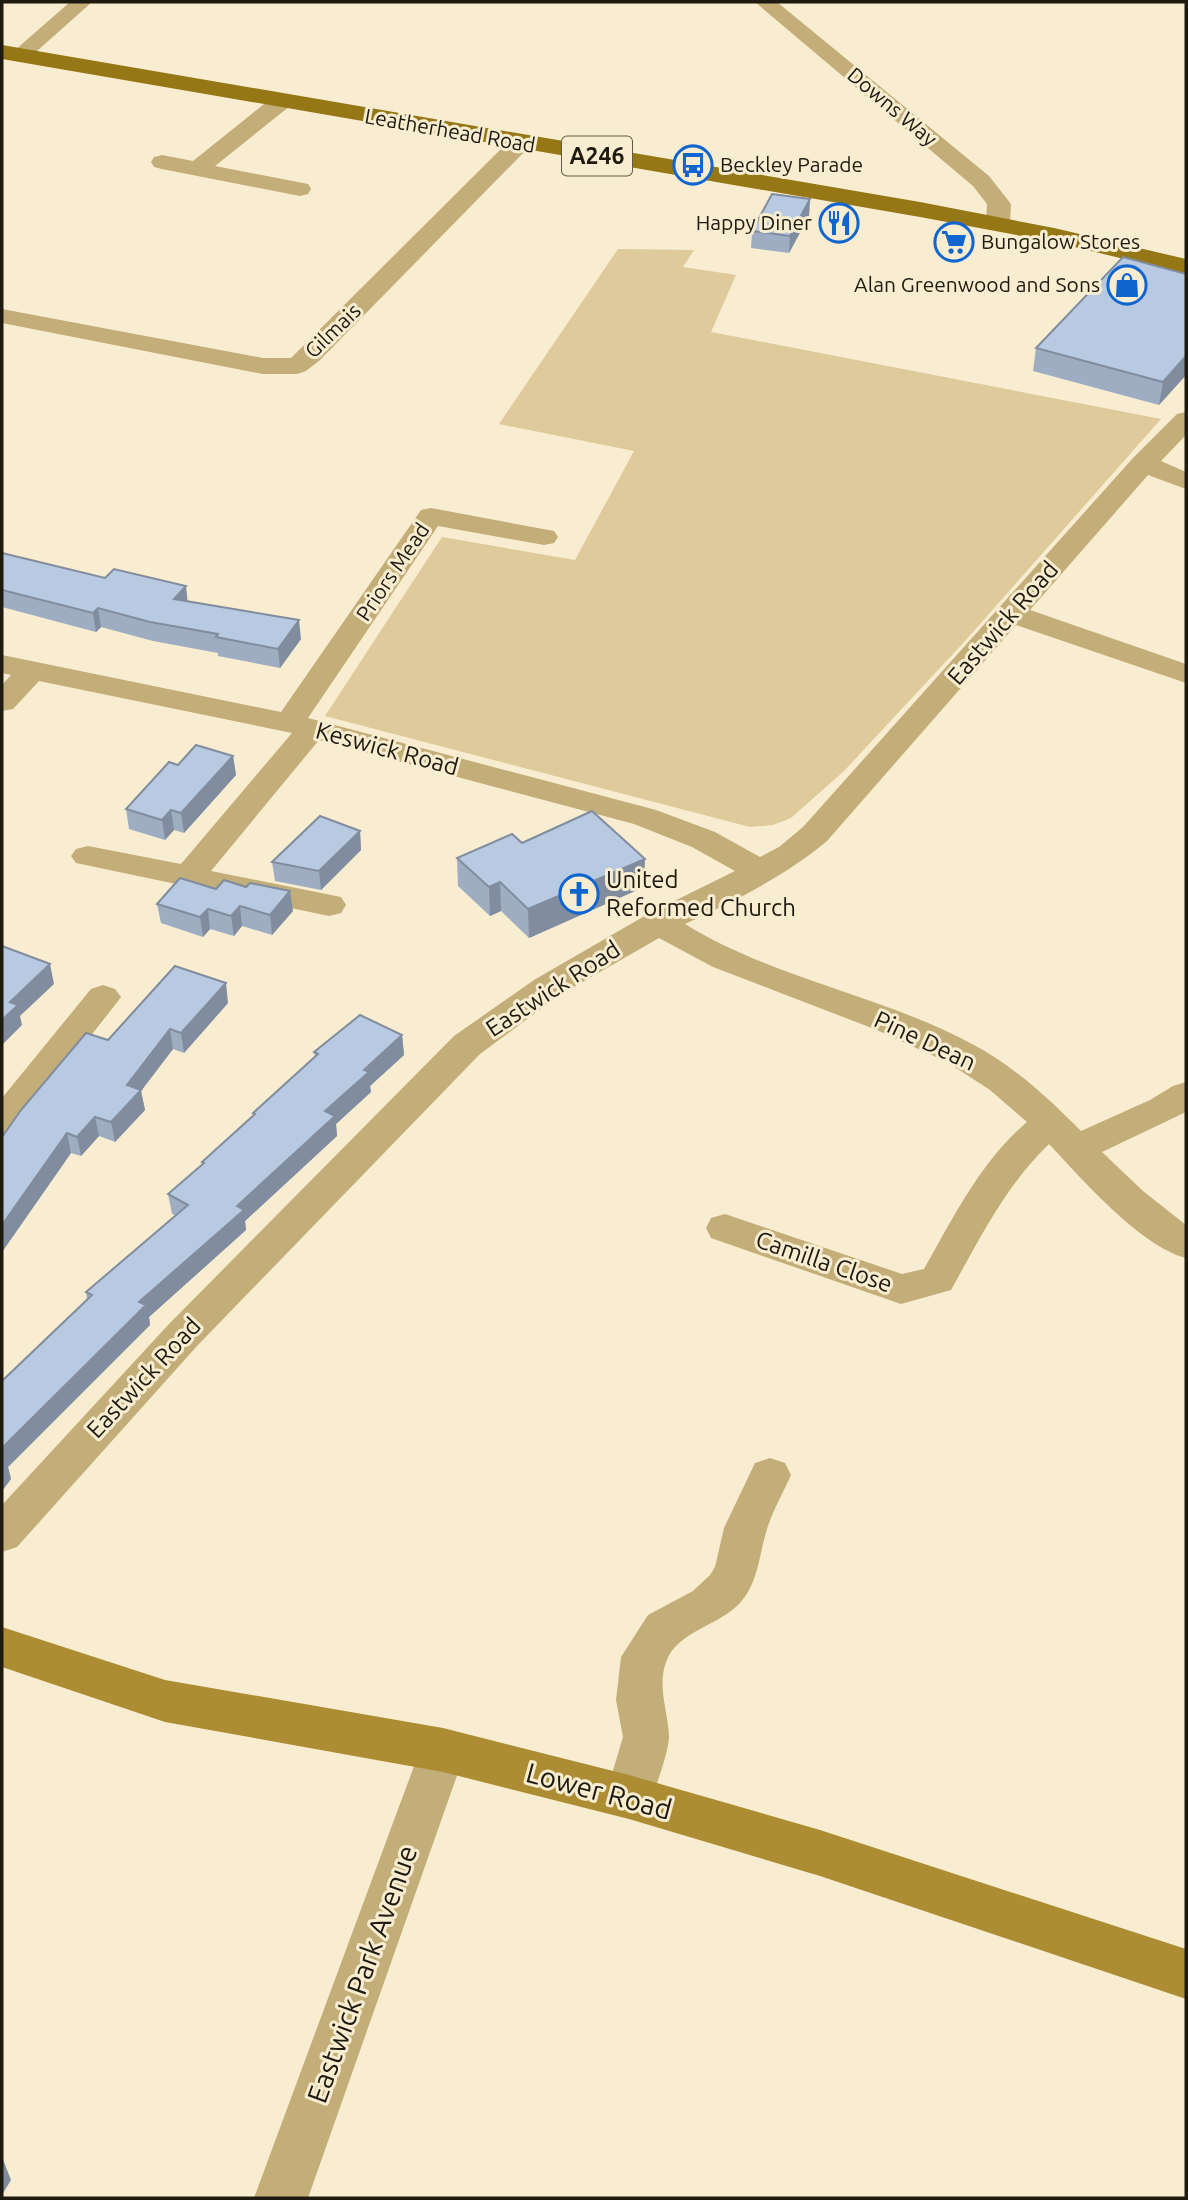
<svg xmlns="http://www.w3.org/2000/svg" width="1188" height="2200" font-family="Ubuntu,sans-serif">
<rect width="100%" height="100%" fill="#f8edd0"/>
<path fill="#deca9a" d="M618,249l76,1 -11,17 53,8 -25,57 450,87 -196,222 -121,130 -53,47 -18,7 -23,2 -425,-111 117,-179 133,23 59,-109 -135,-27z"/>
<g fill="none" stroke-linecap="round" stroke-linejoin="round">
<path fill="#c3ad78" fill-rule="evenodd" d="M70,2h22l-64,57h-14l-3,-4 3,-4z
M755,2h22l212,174 22,28 -1,19 -4,5h-16l-4,-5 1,-19 -14,-18z
M282,95l8,1 3,5 -3,5 -75,60 93,18 3,5 -3,5 -8,2 -138,-27 -8,-2 -3,-5 3,-5 8,-2 31,6 81,-65z
M520,136l8,2 3,5 -3,5 -208,212 -14,11 -9,3h-34l-261,-51v-14l261,49h28l221,-220z
M1186,412v23l-25,26 25,11v17l-38,-14 -118,135 156,54v19l-170,-58 -189,216c-42,35 -92,60 -142,83 89,55 197,71 289,121 41,22 75,54 107,86l69,-31 23,-14 13,-4v30l-84,40 41,39 43,34v33c-46,-12 -104,-79 -137,-114 -43,41 -70,96 -98,146l-50,14 -190,-66 -5,-10 5,-10 14,-4 177,60 22,-5c29,-51 57,-108 103,-147l-37,-32 -43,-28 -70,-32 -164,-63 -54,-29 -101,58 -78,58 -283,292 -180,201 -15,5v-47l167,-181 285,-288 80,-56 114,-66 87,-43 -43,-24 -58,-23 -315,-84 -108,131 130,26 5,8 -5,8 -12,3 -253,-53 -5,-7 5,-7 12,-3 93,18 111,-131 -253,-52 -26,28 -11,2v-26l9,-10 -9,-2v-18l279,57 140,-202 10,-2 123,23 4,6 -4,6 -10,2 -106,-19 -130,192 348,92 59,22 45,25 19,-10 24,-20 330,-369 44,-44z
M103,985l12,4 6,8 -6,8 -100,127 -13,4v-38l89,-109z
M770,1458l15,5 6,12c-8,18 -18,35 -24,54 -8,25 -8,53 -27,74 -21,23 -63,28 -74,59 -9,25 2,49 3,74 0,16 -16,60 -23,76l-17,6 -17,-6 -7,-15 18,-60 -7,-37 5,-43 27,-42 45,-24 17,-16 5,-8 9,-39 31,-65z
M443,1729l17,6 6,15 -158,448h-54l166,-448 6,-15z"/>
<path fill="#ad8d34" fill-rule="evenodd" d="M2,1627l163,53 278,48 186,47 191,55 366,119v50l-366,-123 -191,-57 -186,-47 -278,-50 -163,-55z"/>
<path fill="#967716" fill-rule="evenodd" d="M2,45l918,157 134,26 132,31v15l-132,-32 -134,-25 -918,-158z"/>
</g>
<path fill="#9eadc2" d="M810,199l-1,17 -20,37 -38,-5 1,-17z
M1186,274v101l-27,30 -126,-34 3,-23z
M2,553l186,48 113,38 -21,29 -62,-12v-3l-65,-12 -52,-14 -5,5 -94,-25z
M233,756l3,19 -52,58 -10,-3 -9,10 -36,-11 -3,-20 52,-44z
M360,831l1,19 -40,40 -46,-9 -3,-19z
M522,843l122,44 -115,51 -28,-27 -11,5 -32,-30 -1,-28z
M180,878l113,33 -21,24 -30,-9 -8,10 -24,-7 -7,8 -42,-14 -4,-19z
M228,1003l-44,50 -11,-4 -32,42 4,19 -30,32 -16,-6 -18,20 -10,-3 -69,99v-115l106,-97z
M402,1035l2,20 -34,31 1,6 -35,32 1,12 -92,85 1,9 -97,87 1,8 -142,142 3,12 -9,12v-110l85,-81 -1,-8 89,-77 -3,-1 -4,-20 34,-29v-3l51,-46v-3l62,-55 -1,-6z"/>
<path fill="#818d9e" d="M810,199l-1,17 -20,37 1,-17z
M1186,356v19l-27,30 4,-23z
M186,586l2,19 -14,-6z
M98,608l3,19 -5,5 -3,-19z
M299,620l2,19 -21,29 -2,-19z
M233,756l3,19 -52,58 -3,-20z
M171,810l3,20 -9,10 -3,-20z
M360,831l1,19 -40,40 -2,-19z
M645,859l-1,28 -115,51 -1,-29z
M500,882l1,29 -11,5 -1,-29z
M290,891l3,20 -21,24 -2,-20z
M240,906l2,20 -8,10 -3,-20z
M208,909l2,20 -7,8 -3,-20z
M50,964l4,20 -34,32 2,9 -20,20v-25l8,-18z
M226,983l2,20 -44,50 -3,-20z
M170,1029l3,20 -32,42 4,19 -30,32 -4,-20 16,-37z
M402,1035l2,20 -34,31 1,6 -35,32 1,12 -92,85 1,9 -97,87 1,8 -142,142 3,12 -9,12v-43l137,-146 98,-96 127,-136z
M95,1117l4,19 -18,20 -4,-19z
M67,1133l4,20 -69,99v-27z
M2,2157l9,23 -9,15z"/>
<path fill="#b8c9e2" stroke="#818d9e" stroke-width="2" d="M772,194l38,5 -20,37 -38,-5z
M1123,257l63,17v82l-23,26 -127,-34z
M2,553l103,25 9,-9 72,17 -12,13 125,21 -21,29 -62,-12 2,-3 -68,-12 -52,-14 -5,5 -91,-23z
M196,745l37,11 -52,57 -10,-3 -9,10 -36,-11 43,-47 9,3z
M592,811l53,48 -117,50 -28,-27 -11,5 -32,-29 55,-24 10,9z
M320,816l40,15 -41,40 -47,-9z
M180,878l36,11 8,-9 22,7 4,-4 40,8 -20,24 -30,-9 -9,10 -23,-7 -8,8 -43,-13z
M2,946l48,18 -40,38 8,3 -16,15z
M175,966l51,17 -45,50 -11,-4 -43,56 14,5 -30,32 -16,-5 -18,20 -10,-4 -65,92v-88l19,-27 65,-77 22,7z
M360,1015l42,20 -38,35 5,2 -44,39 10,5 -98,90 7,4 -105,92 7,3 -144,143v-67l90,-86 -6,-3 102,-87 -20,-11 36,-31 -2,-1 53,-48 -2,-1 65,-59 -4,-2z"/>
<defs>
<g id="bus-ring" transform="scale(2.0125)"><circle r="9.5" fill="#f8edd0" stroke="#1165cf" stroke-width="1.5"/><path d="M-5-6H5V4H4V6H2V4H-2V6H-4V4H-5ZM-3.5-4V0h7V-4ZM-3.5 1.2v1.5H-2V1.2ZM2 1.2v1.5H3.5V1.2Z" fill="#1165cf"/></g>
<g id="restaurant-ring" transform="scale(2.0125)"><circle r="9.5" fill="#f8edd0" stroke="#1165cf" stroke-width="1.5"/><path d="M-5-6h1v4h1v-4h1v4h1v-4h1v5L-1.5 .5V6h-2V.5L-5-1ZM5-6V6H3V1.5H1.5Q1.5-4 5-6Z" fill="#1165cf"/></g>
<g id="supermarket-ring" transform="scale(2.0125)"><circle r="9.5" fill="#f8edd0" stroke="#1165cf" stroke-width="1.5"/><path d="M-6-5.5h2.5l.6 2H6L4.5 2H-2.5L-4.4-4H-6ZM-1.5 3.2a1.3 1.3 0 1 0 .1 0ZM3 3.2a1.3 1.3 0 1 0 .1 0Z" fill="#1165cf"/></g>
<g id="shop-ring" transform="scale(2.0125)"><circle r="9.5" fill="#f8edd0" stroke="#1165cf" stroke-width="1.5"/><path d="M-5-2.5h2.3a2.7 3.5 0 0 1 5.4 0H5L5.5 6h-11ZM-1.5-2.5h3a1.5 2.3 0 0 0-3 0Z" fill="#1165cf"/></g>
<g id="church-ring" transform="scale(2.0125)"><circle r="9.5" fill="#f8edd0" stroke="#1165cf" stroke-width="1.5"/><path d="M-1.2-6h2.4v3.5h3.3v2.4h-3.3V6h-2.4V-.1h-3.3v-2.4h3.3Z" fill="#1165cf"/></g>
</defs>
<g fill-rule="evenodd">
<use href="#bus-ring" x="693" y="165"/>
<use href="#restaurant-ring" x="839" y="223"/>
<use href="#supermarket-ring" x="954" y="242"/>
<use href="#shop-ring" x="1127" y="285"/>
<use href="#church-ring" x="579" y="894"/>
</g>
<g text-anchor="middle" stroke-width="6" stroke-linejoin="round" paint-order="stroke">
<g font-size="21" fill="#1e1a0f" stroke="#f8edd0">
<text transform="translate(892 107) rotate(40)" y="7">Downs Way</text>
<text transform="translate(450 131) rotate(10)" y="7">Leatherhead Road</text>
<text transform="translate(333 331) rotate(-44)" y="7">Gilmais</text>
<text transform="translate(393 572) rotate(-56)" y="7">Priors Mead</text>
</g>
<g font-size="21" fill="#1e1a0f" stroke="#f8edd0" text-anchor="start">
<text x="720" y="172">Beckley Parade</text>
<text x="812" y="230" text-anchor="end">Happy Diner</text>
<text x="981" y="249">Bungalow Stores</text>
<text x="1100" y="292" text-anchor="end">Alan Greenwood and Sons</text>
</g>
<rect fill="#f8edd0" stroke="#5f5949" stroke-width="2" x="562" y="136.5" width="70" height="39" rx="5"/>
<g font-size="23" font-weight="bold" fill="#1e1a0f">
<text x="597" y="164">A246</text>
</g>
<g font-size="24" fill="#1e1a0f" stroke="#f8edd0">
<text transform="translate(1003 623) rotate(-49)" y="8">Eastwick Road</text>
<text transform="translate(387 749) rotate(15)" y="8">Keswick Road</text>
<text transform="translate(553 989) rotate(-33)" y="8">Eastwick Road</text>
<text transform="translate(925 1041) rotate(25)" y="8">Pine Dean</text>
<text transform="translate(824 1262) rotate(19)" y="8">Camilla Close</text>
<text transform="translate(144 1378) rotate(-47)" y="8">Eastwick Road</text>
</g>
<g font-size="24" fill="#1e1a0f" stroke="#f8edd0" text-anchor="start">
<text x="606" y="888">United<tspan x="606" dy="28">Reformed Church</tspan></text>
</g>
<g font-size="28" fill="#1e1a0f" stroke="#f8edd0">
<text transform="translate(599 1791) rotate(15)" y="10">Lower Road</text>
<text transform="translate(362 1974) rotate(-70)" y="10">Eastwick Park Avenue</text>
</g>
</g>
<rect width="1188" height="2200" fill="none" stroke="#1e1a0f" stroke-width="7"/>
</svg>
